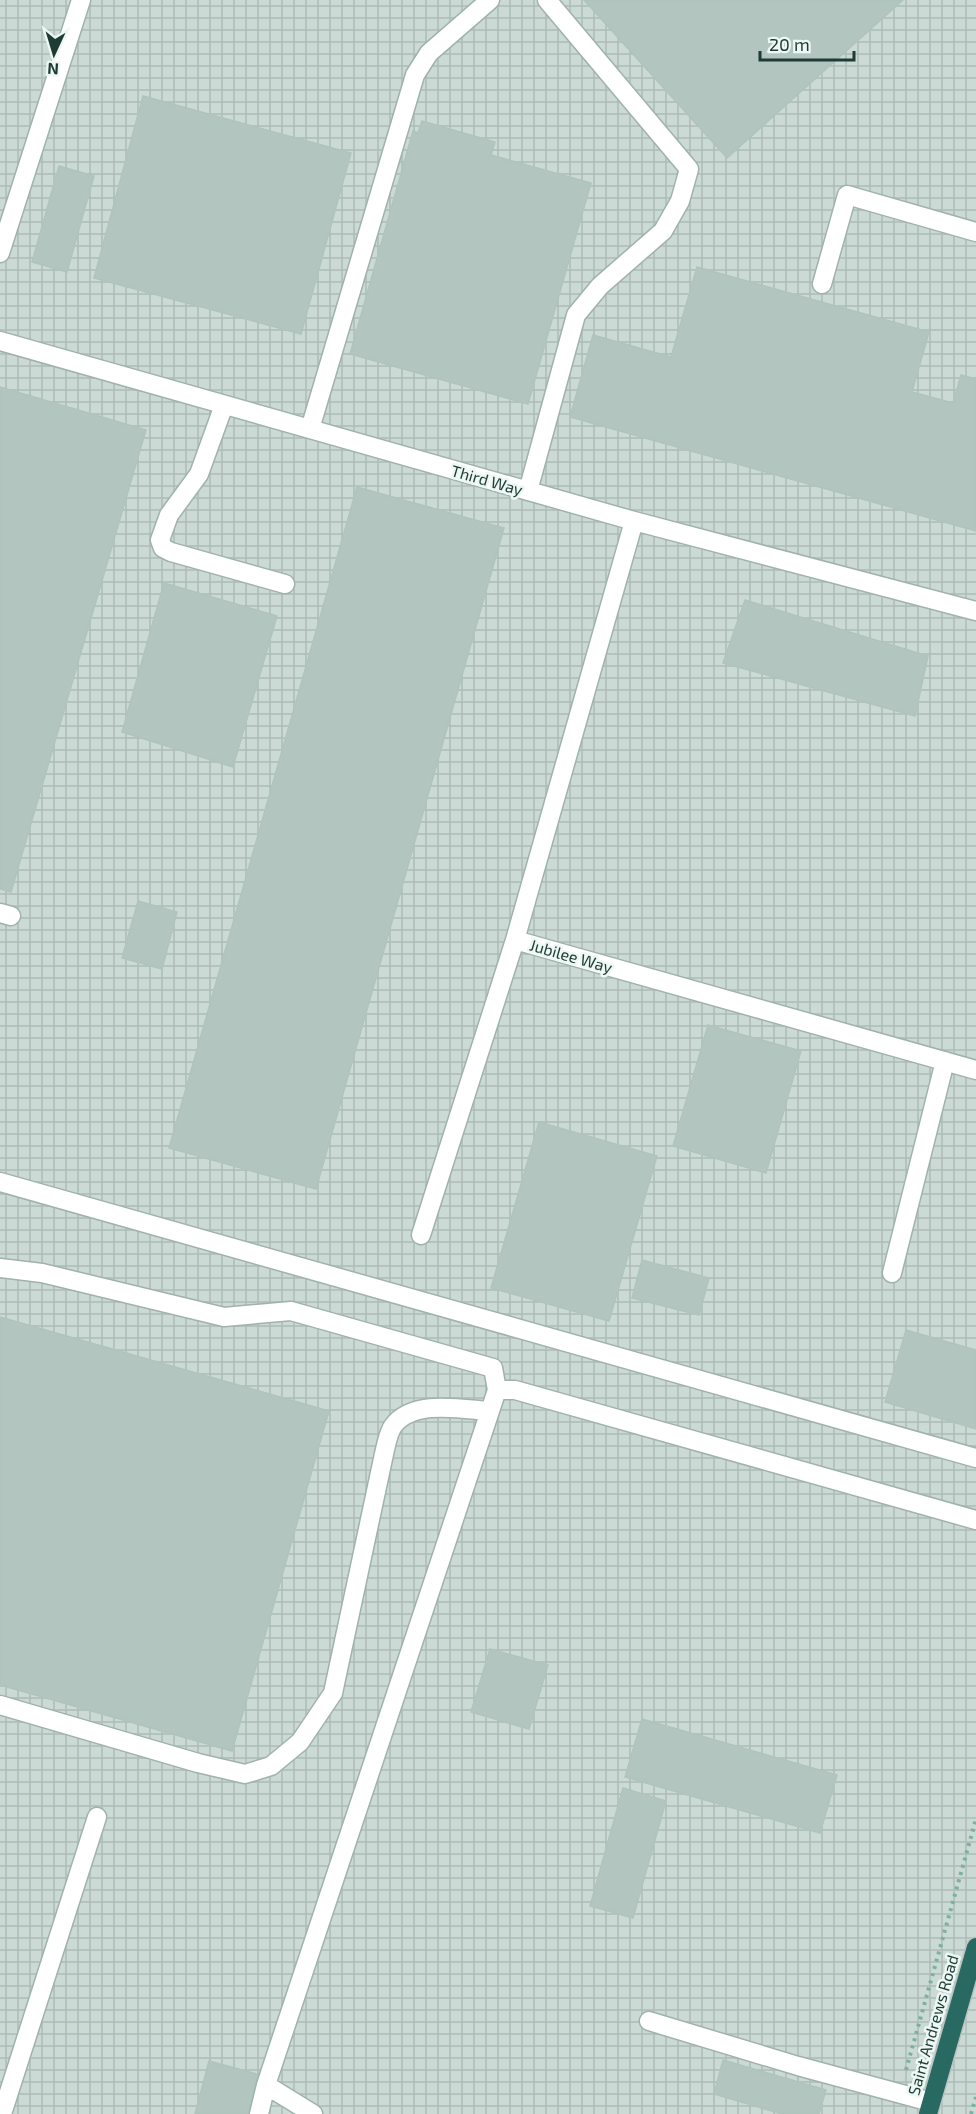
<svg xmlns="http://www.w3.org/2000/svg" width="976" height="2114" font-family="'Exo 2',sans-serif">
<defs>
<pattern id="industrial-grid" width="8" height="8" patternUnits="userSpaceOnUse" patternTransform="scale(1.5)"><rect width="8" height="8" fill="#cbdad5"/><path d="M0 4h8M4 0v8" fill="none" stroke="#aebcb7"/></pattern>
</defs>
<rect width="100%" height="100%" fill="#ddeae6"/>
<path fill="url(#industrial-grid)" d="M0,0h976v2114h-976z"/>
<path fill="#b2c5bf" stroke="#afc4bd" stroke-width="1.5" d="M584,0h319l-176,158z
M143,96l208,57 -50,181 -207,-56z
M422,121l73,21 -4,13 100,28 -63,221 -178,-50 63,-223 5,2z
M59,166l35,10 -27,96 -35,-10z
M697,267l232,65 -17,60 41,11 8,-28 15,4v152l-406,-114 23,-82 78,22z
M0,387l146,43 -135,462 -11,-3z
M357,487l147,41 -188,661 -147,-41z
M164,583l113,33 -44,151 -111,-35z
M745,600l183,56 -13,60 -192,-53z
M138,901l39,11 -15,57 -40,-11z
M708,1025l93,26 -35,122 -93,-27z
M539,1122l118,34 -48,165 -118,-33z
M642,1260l67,18 -10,37 -67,-17z
M0,1317l329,94 -97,340 -232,-66z
M906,1330l70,20v79l-91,-27z
M490,1649l58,16 -19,64 -58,-17z
M642,1719l195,56 -17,58 -195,-56z
M623,1788l43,13 -33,117 -43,-12z
M723,2060l103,30 -7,24h-37l-68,-20z
M209,2061l51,14 -11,39h-54z"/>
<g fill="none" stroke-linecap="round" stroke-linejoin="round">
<g stroke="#a0b2ad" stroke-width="21">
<path id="minor" d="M0,253l81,-253
M822,284l25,-89 129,37
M0,341l634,180 342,90
M224,405l-25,69 -30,41 -9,25 3,8 8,4 114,32
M310,429l105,-354 14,-22 61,-53
M528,491l48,-176 24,-29 63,-55 17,-30 9,-32 -142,-169
M634,521l-119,419 461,130
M0,913l11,3
M0,1182l976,276
M421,1235l94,-295
M0,1268l42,5 182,44 67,-6 202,57 4,22
M892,1273l53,-212
M0,1705l198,58 47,11 26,-8 29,-24 33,-49 51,-239c2,-8 4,-21 9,-28 20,-27 68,-17 96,-15
M649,2021l149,45 133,36
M266,2085l47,29
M2,2114l95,-297
M259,2114l7,-29 231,-695h18l461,130"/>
</g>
<g stroke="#bcc4c2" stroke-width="21">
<path id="highway" d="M928,2114l48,-167"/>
</g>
<path stroke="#7bb1a4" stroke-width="4" stroke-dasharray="3 4.5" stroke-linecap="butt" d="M906,2070l70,-251
M971,2114l5,-17"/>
<use href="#minor" stroke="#fff" stroke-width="18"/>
<use href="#highway" stroke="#286961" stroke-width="18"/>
</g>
<g text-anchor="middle" stroke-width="5" stroke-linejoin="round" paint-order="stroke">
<g font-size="16" fill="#1e3b35" stroke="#edf7f3">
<text transform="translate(487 480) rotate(16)" y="6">Third Way</text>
<text transform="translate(571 956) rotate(16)" y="6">Jubilee Way</text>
<text transform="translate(933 2025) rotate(-74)" y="6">Saint Andrews Road</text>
</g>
</g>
<g transform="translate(54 54) rotate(184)" stroke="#edf7f3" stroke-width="4.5" paint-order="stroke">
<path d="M0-4.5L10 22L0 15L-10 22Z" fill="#1e3b35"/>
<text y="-9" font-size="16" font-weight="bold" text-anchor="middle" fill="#1e3b35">N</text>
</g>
<path d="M760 51v9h94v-9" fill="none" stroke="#1e3b35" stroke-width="3"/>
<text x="769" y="51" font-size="18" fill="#1e3b35" stroke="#edf7f3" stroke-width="4.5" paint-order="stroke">20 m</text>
</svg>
